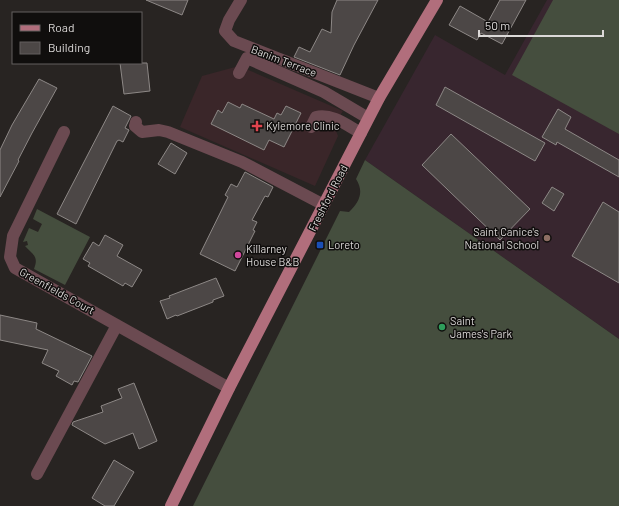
<svg xmlns="http://www.w3.org/2000/svg" width="619" height="506" font-family="Barlow,sans-serif">
<rect width="100%" height="100%" fill="#282422"/>
<path fill="#38262f" d="M547,0h72v339l-254,-179 70,-125 70,40z"/>
<path fill="#3a2629" d="M239,66l104,45 -9,14 4,11 -23,50 -135,-59 22,-51z"/>
<path fill="#454e3e" d="M553,0h66v134l-107,-59z
M365,160l254,179v167h-426l147,-295 9,1c11,-10 15,-21 7,-33z
M37,209l53,28 -25,48 -31,-16c5,-13 -1,-14 -9,-23l3,-1 -1,-4 -4,1 6,-14 9,4 4,-8 -9,-5z"/>
<path fill="#4c4746" stroke="#8d8886" d="M146,0h42l-6,15z
M337,0h41l-24,45 -14,30 -46,-18 5,-10 11,5 12,-23 9,4 1,-21z
M500,0h26l-24,44 -21,-11 -4,7 -28,-15 11,-19 28,16z
M120,63h27l3,28 -26,3z
M39,79l18,9 -25,45 -14,27 1,1 -19,36v-47l12,-25z
M445,87l100,56 -10,18 -99,-56z
M228,102l12,6 2,-4 32,15 3,-6 4,2 5,-9 15,7 -17,34 -15,-7 -5,10 -53,-26 7,-14 4,3z
M113,106l18,10 -6,12 4,2 -6,12 -4,-2 -2,1 -41,83 -19,-10z
M558,109l13,8 -6,12 54,31v17l-62,-35 -1,3 -14,-8z
M451,134l79,75 -30,31 -78,-75z
M171,143l16,10 -12,21 -17,-10z
M245,172l28,15 -5,10 -3,-1 -13,24 5,2 -4,8 2,1 -20,40 -35,-17 28,-57 -3,-2 6,-11 6,3z
M552,187l12,7 -10,17 -12,-8z
M603,202l16,10v71l-47,-27z
M105,235l18,10 -6,11 25,14 -10,17 -7,-4 -2,3 -35,-20 2,-3 -7,-4 10,-17 6,4z
M216,278l8,18 -11,4v2l-36,14 -1,-1 -9,4 -7,-18 10,-3 -1,-2z
M0,315l37,8 -1,6 56,27 -14,26 -4,-1 -2,4 -16,-9 3,-5 -17,-8 6,-13 -48,-10z
M134,383l23,58 -18,8 -6,-16 -28,11 -33,-19 1,-3 30,-10 -2,-6 21,-8 -4,-9z
M114,460l20,12 -20,34h-9l-13,-8z"/>
<g fill="none" stroke-linecap="round" stroke-linejoin="round">
<path stroke="#6b4a51" stroke-width="12" d="M241,0l-12,20 -4,11 9,10 145,57
M239,73l8,-15 77,34 44,26
M136,122l-1,4 7,6 17,-2 9,2 74,30 82,43
M311,127l5,-10c16,-4 32,9 45,16
M64,132l-51,104 -3,21 5,11 214,120
M37,474l80,-149"/>
<path stroke="#b16e7c" stroke-width="12" d="M171,506l58,-118 150,-290 58,-98"/>
</g>
<path fill="#e0444e" stroke="#100e0d" stroke-width="1.5" d="M255 120h4v4h4v4h-4v4h-4v-4h-4v-4h4z"/>
<circle fill="#8d6e63" stroke="#100e0d" stroke-width="1.5" cx="547" cy="238" r="4"/>
<rect fill="#1a4fb4" stroke="#100e0d" stroke-width="1.5" x="316" y="241" width="8" height="8" rx="2"/>
<circle fill="#d1479c" stroke="#100e0d" stroke-width="1.5" cx="238" cy="255" r="4"/>
<circle fill="#2e9e5b" stroke="#100e0d" stroke-width="1.5" cx="442" cy="327" r="4"/>
<g text-anchor="middle" stroke-width="3" stroke-linejoin="round" paint-order="stroke">
<g font-size="11" fill="#dcd9d8" stroke="#100e0d">
<text transform="translate(284 61) rotate(21)" y="4">Banim Terrace</text>
<text transform="translate(328 198) rotate(-63)" y="4">Freshford Road</text>
<text transform="translate(57 291) rotate(29)" y="4">Greenfields Court</text>
</g>
<g font-size="11" fill="#dcd9d8" stroke="#100e0d" text-anchor="start">
<text x="266" y="130">Kylemore Clinic</text>
<text x="539" y="236" text-anchor="end">Saint Canice's<tspan x="539" dy="13">National School</tspan></text>
<text x="328" y="249">Loreto</text>
<text x="246" y="253">Killarney<tspan x="246" dy="13">House B&amp;B</tspan></text>
<text x="450" y="325">Saint<tspan x="450" dy="13">James's Park</tspan></text>
</g>
</g>
<rect x="12" y="12" width="130" height="52" fill="#100e0d" stroke="#625f5e"/>
<rect x="20" y="25" width="20" height="6" fill="#b16e7c" stroke="#625f5e"/>
<text x="48" y="32" font-size="12" fill="#dcd9d8">Road</text>
<rect x="20" y="42" width="20" height="12" fill="#4c4746" stroke="#625f5e"/>
<text x="48" y="52" font-size="12" fill="#dcd9d8">Building</text>
<path d="M479 30v6h124v-6" fill="none" stroke="#dcd9d8" stroke-width="2"/>
<text x="485" y="30" font-size="12" fill="#dcd9d8" stroke="#100e0d" stroke-width="3" paint-order="stroke">50 m</text>
</svg>
